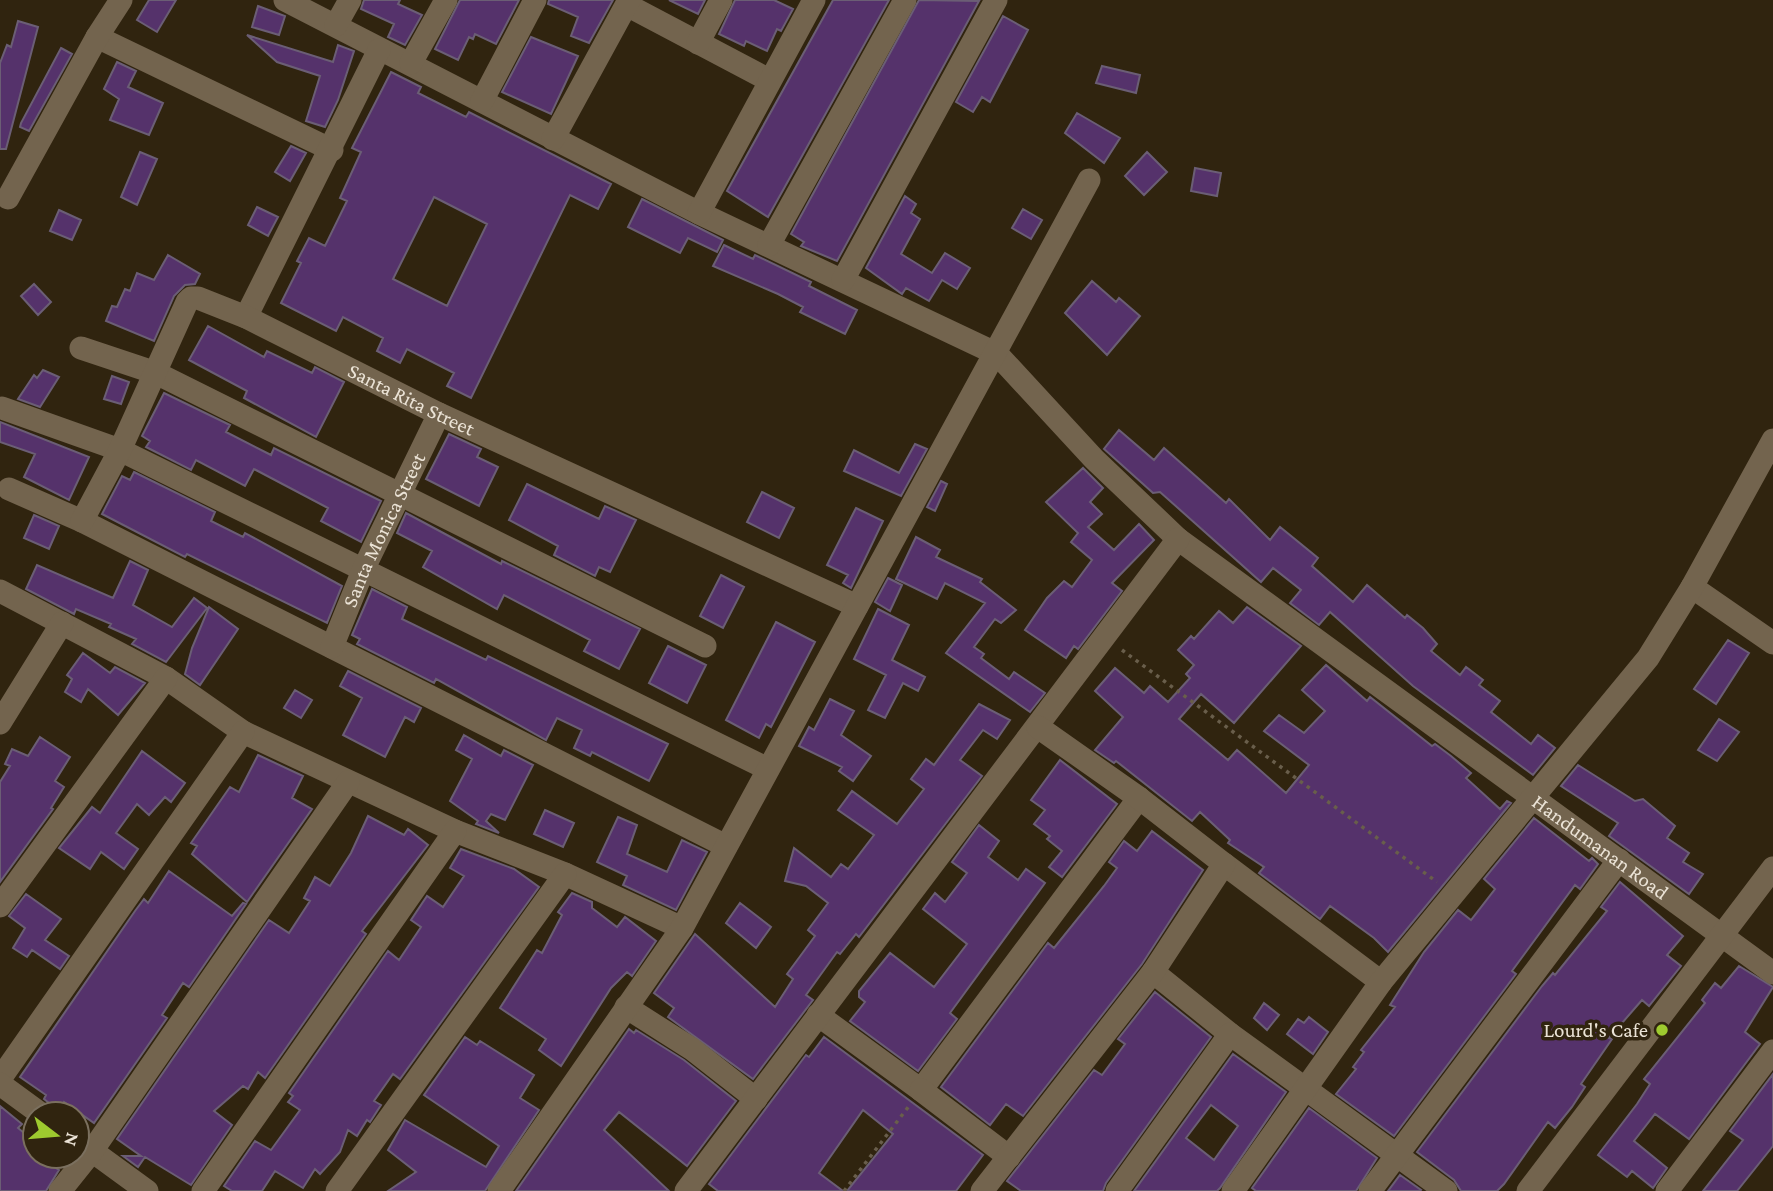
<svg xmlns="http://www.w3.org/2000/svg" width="1773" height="1191" font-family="'Crimson Pro',serif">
<rect width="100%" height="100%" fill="#30240f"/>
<path fill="#55326b" stroke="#6b5e75" stroke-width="2" fill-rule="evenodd" d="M149,0h27l-19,32 -20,-12z
M364,0h36l-2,4 24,11 -17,30 -17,-8 6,-13 -33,-15z
M460,0h59l-23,44 -21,-10 -2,5 -4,-2 -11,23 -23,-11z
M549,0h64l-24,43 -18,-7 7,-19 -30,-13z
M669,0h36l-7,14z
M735,0h39l19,9 -12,22 -4,-2 -10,22 -21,-10 -2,5 -25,-12z
M833,0h56l-121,217 -41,-26z
M919,0l60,1 -142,260 -36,-15 3,-4 -13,-8z
M258,6l27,10 -6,19 -27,-8z
M1003,16l25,14 -38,72 -8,-5 -9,15 -17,-10z
M18,21l20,6 -32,122h-6v-86l7,-18 4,2z
M247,35l86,27 5,-17 16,6 -16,49 -13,27 -19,-6 14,-45 -43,-14z
M531,37l47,19 -27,58 -49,-22z
M61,48l11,6 -43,77 -9,-4 1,-4z
M117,62l19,9 -8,16 35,16 -14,32 -39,-15 9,-21 -15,-10z
M1102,66l38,9 -4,18 -40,-10z
M391,72l30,15 -3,6 48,24 3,-5 142,72 -13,25 -28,-14 -99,203 -24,-12 7,-13 -47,-24 -7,14 -23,-12 6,-13 -40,-21 -7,14 -55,-28 20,-40 -4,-2 12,-23 16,8 22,-45 -7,-3 21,-46 -9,-4zM434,197l53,27 -40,82 -54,-27z
M1077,113l43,25 -16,25 -39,-30z
M291,146l15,7 -16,28 -15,-9z
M140,152l17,7 -20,46 -16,-8z
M1147,152l20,20 -23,23 -19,-19z
M1195,168l26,5 -4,23 -26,-5z
M905,196l11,8 -5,9 9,6 -19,35 31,19 13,-20 25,15 -13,21 -15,-9 -13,21 -23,-13 -4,6 -36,-26z
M642,199l81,41 -6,12 -29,-14 -8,15 -52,-26z
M257,207l21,10 -10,19 -20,-11z
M1023,209l19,11 -11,19 -19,-11z
M59,210l22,10 -9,20 -22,-9z
M724,245l29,14 2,-4 56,27 -2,4 48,24 -12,24 -45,-22 3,-5 -25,-13 -65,-28z
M168,255l32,19 -5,10 -10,1 -11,11 -20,45 -48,-20 6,-15 5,1 8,-18 5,2 7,-18 17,7z
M1092,281l24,21 3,-4 21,18 -33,39 -42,-42z
M34,284l17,18 -13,13 -17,-19z
M208,326l56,31 3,-6 45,22 3,-6 29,15 -28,55 -72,-39 3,-7 -58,-31z
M43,370l16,7 -19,30 -22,-8 16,-24 3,3z
M112,376l17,6 -8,22 -17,-5z
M164,393l66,32 -4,7 45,23 3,-7 107,53 -20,41 -40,-21 7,-13 -74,-39 -9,17 -49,-26 -5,10 -45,-23 4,-6 -8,-5z
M0,422l89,35 -20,43 -45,-23 11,-23 -35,-12z
M1119,430l35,30 10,-12 62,55 3,-4 41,41 10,-13 38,31 -6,8 41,36 14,-17 38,33 2,-3 16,13 14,16 -6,7 29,24 6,-8 17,13 -4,5 21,16 -9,11 40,32 7,-9 17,13 -22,27 -120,-89 -83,-74 -11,13 -29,-22 11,-13 -28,-22 -12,14 -101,-90 -7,1 -49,-44z
M449,434l32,15 -4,8 21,10 -19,39 -53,-27z
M915,444l12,5 -26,47 -57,-25 10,-21 45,23z
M1083,468l20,20 -13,14 12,12 -14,13 26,23 25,-26 15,16 -42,43 10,8 -44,58 -4,-3 -8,12 -41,-28 22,-32 17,-17 8,6 20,-27 -21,-18 7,-9 -32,-31z
M134,472l81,40 -4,9 32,16 2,-4 97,53 -15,37 -140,-69 -2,3 -83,-43 20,-38 8,4z
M941,481l6,3 -12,27 -8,-4z
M527,484l72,35 6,-13 31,14 -26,52 -11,-5 -4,9 -41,-21 4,-9 -49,-26z
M762,492l32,16 -15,30 -32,-16z
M856,508l27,13 -32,67 -8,-5 5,-8 -21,-10z
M406,513l95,51 1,-3 138,68 -21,40 -35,-18 6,-11 -86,-45 -7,14 -74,-42 9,-16 -35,-18z
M34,515l25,11 -10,23 -25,-11z
M916,537l24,13 -4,7 46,22 -2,3 36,28 -15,13 -6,-4 -21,28 10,7 -3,4 28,21 5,-7 31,21 -15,19 -84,-59 39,-50 -40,-20 -8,16 -41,-20z
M130,561l18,9 -15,35 39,22 22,-29 13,10 -41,54 -34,-18 4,-5 -27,-12 2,-3 -35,-15 -2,5 -48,-25 11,-24 76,33z
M721,575l23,12 -21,41 -23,-12z
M888,578l14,7 -12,26 -15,-9z
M372,589l35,18 -5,12 84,41 2,-4 180,88 -19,37 -57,-29 -2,4 -16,-8 8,-18 -25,-12 -11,22 -110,-61 -2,4 -77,-39 3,-5 -8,-4z
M209,607l29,22 -38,56 -15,-11 7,-26z
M1247,607l54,39 -67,77 -33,-29 -22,25 49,41 9,-10 49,43 23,-28 -45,-34 15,-16 25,18 21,-22 -23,-21 24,-25 41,36 3,-4 62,49 3,-2 16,12 20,17 -5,5 34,31 7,-8 4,2 -123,149 -14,-14 -44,-32 -10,13 -61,-46 5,-6 -36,-24 2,-3 -30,-28 -8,9 -76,-60 -2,2 -19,-13 28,-33 -28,-26 20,-23 29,25 6,-7 18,16 22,-24 -4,-4 8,-9 -16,-15 13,-14 3,3 25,-28 14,12z
M878,609l31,16 -17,35 33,17 -7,14 -15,-8 -18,35 -17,-8 18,-35 -32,-16z
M776,622l39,20 -44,85 -5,-3 -7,14 -33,-18z
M1728,640l21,13 -33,51 -22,-15z
M668,646l38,19 -19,38 -38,-20z
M83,653l27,20 5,-6 30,16 -27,32 -30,-26 -7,13 -16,-10 7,-13 -5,-4z
M348,671l73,37 -7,14 -9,-5 -20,40 -42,-22 19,-37 -22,-12z
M295,690l17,10 -11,18 -17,-10z
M830,699l24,12 -13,24 30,21 -18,25 -14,-10 3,-4 -43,-21 10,-19 5,3z
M979,704l31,16 -13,19 -14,-9 -23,30 22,16 -123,161 -3,-3 -16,20 -3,-2 -31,43 7,5 -60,79 -85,-62 6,-9 -20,-15 41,-59 80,73 18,-28 -6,-5 28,-38 -7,-6 20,-27 -22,-17 -21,-5 9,-33 37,29 10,-13 7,5 26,-34 -36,-25 14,-19 45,33 27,-35 -13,-10 15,-20 8,6z
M1719,719l20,13 -22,29 -19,-11z
M464,735l37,21 3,-6 29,15 -28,55 -14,-6 -5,7 13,12 -23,-9 2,-3 -28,-20 22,-42 -16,-9z
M40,737l30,20 -15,24 9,6 -13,21 2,1 -53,73v-100l10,-16 -5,-2 7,-15 16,7z
M142,751l43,32 -14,19 -6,-5 -16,18 -12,-11 -21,29 22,16 -14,20 -23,-17 -11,17 -31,-21 33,-41 8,6z
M258,755l45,21 -11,22 20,11 -65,93 -55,-48 5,-8 -6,-3 39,-56 9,5z
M1060,760l57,44 -55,73 -13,-10 13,-16 -15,-12 3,-3 -16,-12 11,-14 -14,-10z
M1578,765l57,36 8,-2 32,27 -8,12 22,15 -6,9 20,12 -14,20 -80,-58 9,-13 -57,-37z
M545,810l29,13 -11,24 -29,-13z
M368,816l36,19 4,-6 20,16 -66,86 4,3 -101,144 -7,-6 -10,17 -5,-3 -29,25 18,14 -41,60 -46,-28 -7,10 -15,-11h18l-24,-17 152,-219 20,13 21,-32 -6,-3 11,-21 15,9 21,-33z
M618,817l19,8 -10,29 40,18 15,-32 25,12 -31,58 -53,-25 4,-9 -30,-14z
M1534,818l55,43 3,-3 6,6 -18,25 -5,-4 -63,86 4,3 -122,162 -58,-42 20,-25 -3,-2 11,-15 -3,-2 34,-43 -5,-2 34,-53 34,-42 13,10 24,-31 -11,-10z
M979,825l20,16 -11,16 30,23 8,-11 19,14 -95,130 7,6 -39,52 -68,-50 15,-19 -6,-5v-6l31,-38 44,34 33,-43 -44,-35 12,-16 10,9 22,-29 -15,-11z
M1152,831l51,39 -61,94 -119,152 -17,-12 -16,21 -49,-38 107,-144 6,5 50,-62 13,-18 -8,-6 15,-21 13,10z
M461,849l53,20 25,18 -139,192 -7,-5 -19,27 7,4 -11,17 -3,-2 -10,16 -9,-6 -8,22 -20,22 -5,-5 -12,19 -28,-17 -13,20h-30l-8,-5 31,-45 16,9 29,-40 -12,-8 5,-6 -4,-3 99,-142 11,9 22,-33 -10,-7 16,-24 16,11 21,-31 -14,-8z
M169,871l63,45 11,-13 3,1 -57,83 -6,-4 -21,32 5,3 -73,105 -30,-21 -5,9 -15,-12 2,-4 -26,-18 115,-166 9,-12 4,4z
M1620,882l63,54 -16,19 14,11 -32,40 -7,-6 -33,38 3,1 -31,45 4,3 -13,20 -17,21 -7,-6 -44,62 -7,7h-36l-7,-11 -37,-28 125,-166 11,-13 2,2 52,-64 -6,-4z
M572,893l20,9v6l25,19 8,-10 31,24 -24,35 -5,-4 -16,16 -50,78 -22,-16 7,-11 -46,-31 37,-58 5,3 20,-38 -4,-3z
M26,894l35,25 -16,21 24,16 -9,13 -28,-19 -5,7 -14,-9 12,-20 -16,-12z
M740,903l31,24 -15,21 -30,-25z
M1739,966l34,21 -28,45 15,12 -71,95 -34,-25 -21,27 33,27 -14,20 -21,-17 -5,6 -29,-22 39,-51 13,-20 -6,-5 61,-76 -3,-3 13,-17 6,5z
M1155,992l56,45 -105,146 -3,8h-82l-14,-10 87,-111 8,5 23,-31 -7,-5z
M1264,1003l15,12 -12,15 -13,-12z
M1309,1017l19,15 -15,22 -26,-20 11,-15 6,4z
M629,1029l5,4 2,-3 48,30 52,41 -49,65 -68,-54 -15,18 65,61h-153z
M465,1037l12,8 3,-4 54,34 -14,23 19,12 -54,81h-97l28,-19 -28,-22 17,-30 81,47 13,-21 -75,-51z
M824,1037l159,118 -27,36h-109l46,-57 -30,-24 -44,63 24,18h-125l-9,-7 97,-129 3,2z
M1233,1054l53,38 -66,96 -3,3h-83zM1211,1105l27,21 -24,34 -28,-22z
M1773,1074v72l-36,45h-34l40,-51 -13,-9z
M0,1106l22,18 -4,4 17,14v14h26l-8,10 6,4 -13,21h-46z
M1309,1108l68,50 -21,33h-100l-4,-3z
M1400,1175l21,15 -1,1h-32z"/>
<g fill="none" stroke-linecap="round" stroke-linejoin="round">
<path stroke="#695e4b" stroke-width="3.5" stroke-dasharray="3.5 5" stroke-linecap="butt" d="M1122,650l315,232
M844,1191l65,-85"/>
<g stroke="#73644e" stroke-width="23">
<path id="s1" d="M285,0l414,213 298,141 97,105 84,80 595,434"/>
<path d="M627,5l142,75"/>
<path d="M336,25l14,-25"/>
<path d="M97,37l235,113"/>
<path d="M698,43l23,-43"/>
<path d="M411,63l35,-63"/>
<path d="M482,101l53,-101"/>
<path d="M553,139l76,-139"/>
<path d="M8,198l89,-161 24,-37"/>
<path d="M699,213l115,-213"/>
<path d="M769,245l136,-245"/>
<path d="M843,280l153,-280"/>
<path d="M246,317l133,-267"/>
<path d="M81,348l75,25 549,273"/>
<path d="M2,408l118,42 648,319"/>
<path d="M9,489l73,32 644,325"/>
<path id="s2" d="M82,521l38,-71 67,-148 4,-4h7l48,19 193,97 418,192"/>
<path d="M1692,587l81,56"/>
<path d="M0,591l166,87 77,54 212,99 110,43 117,54"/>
<path id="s3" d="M332,647l32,-79 75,-154"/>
<path d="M0,723l62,-100"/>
<path d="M1224,864l157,118"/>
<path d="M0,906l166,-228"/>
<path d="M1153,972l77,62 216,157"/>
<path d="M626,1007l66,42 64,50"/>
<path d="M818,1015l103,75 218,-292"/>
<path d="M0,1079l243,-347"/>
<path d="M0,1084l41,30"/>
<path d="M921,1090l88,67"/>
<path d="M77,1140l70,51"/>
<path d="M60,1191l32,-40 256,-369"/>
<path d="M203,1191l252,-360"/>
<path d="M337,1191l228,-317"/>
<path d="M499,1191l183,-263 407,-748"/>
<path d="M686,1191l492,-652"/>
<path d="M982,1191l171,-219 71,-108 -85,-66 -101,-71"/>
<path d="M1117,1191l113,-157"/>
<path d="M1233,1191l148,-209 267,-324 44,-71 81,-147"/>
<path d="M1370,1191l249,-331"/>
<path d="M1528,1191l245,-323"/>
<path d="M1667,1191l106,-140"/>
</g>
</g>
<circle fill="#9eca2f" stroke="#30240f" stroke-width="2.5" cx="1662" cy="1030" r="7"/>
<g text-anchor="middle" stroke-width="7" stroke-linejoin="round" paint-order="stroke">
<g font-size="21" fill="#ebe3d6" stroke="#30240f">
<text dy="7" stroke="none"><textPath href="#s2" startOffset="492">Santa Rita Street</textPath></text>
<text dy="7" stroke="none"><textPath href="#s3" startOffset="128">Santa Monica Street</textPath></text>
<text dy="7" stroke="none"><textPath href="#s1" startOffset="1577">Handumanan Road</textPath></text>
</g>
<g font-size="21" fill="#ebe3d6" stroke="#30240f" text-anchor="end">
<text x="1648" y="1037">Lourd's Cafe</text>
</g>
</g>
<g transform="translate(56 1135) rotate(106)"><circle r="33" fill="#30240f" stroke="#7b705f" stroke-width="2"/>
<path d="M0-5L12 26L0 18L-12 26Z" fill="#9eca2f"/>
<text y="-10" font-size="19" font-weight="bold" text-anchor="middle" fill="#ebe3d6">N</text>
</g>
</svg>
